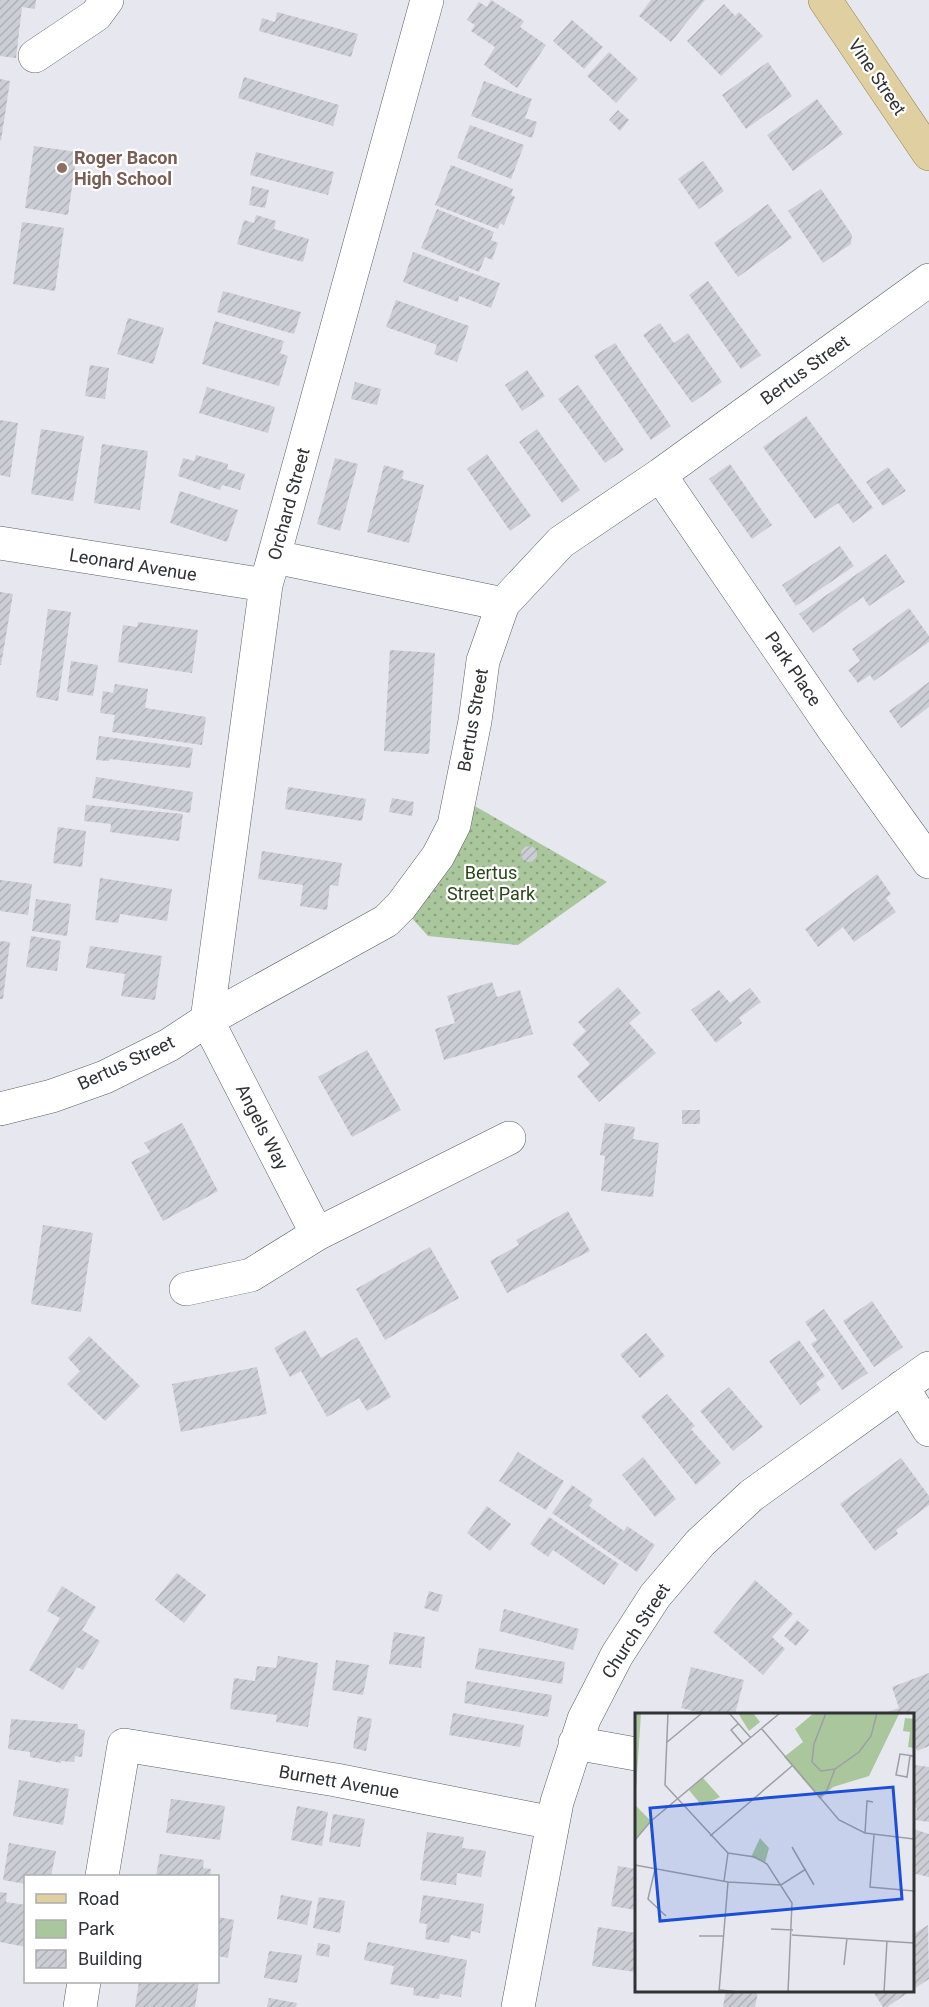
<svg xmlns="http://www.w3.org/2000/svg" width="929" height="2007" font-family="Roboto,sans-serif">
<defs>
<pattern id="green-dots" width="8" height="8" patternUnits="userSpaceOnUse" patternTransform="scale(1.5)"><rect width="8" height="8" fill="#a9c69c"/><path d="M2 2h.1M6 6h.1" fill="none" stroke="#8aa180" stroke-width="1.8" stroke-linecap="round"/></pattern>
<pattern id="building-hatch" width="6" height="6" patternUnits="userSpaceOnUse" patternTransform="scale(1.5)"><rect width="6" height="6" fill="#ccced5"/><path d="M-1 1l2-2M0 6l6-6M5 7l2-2" fill="none" stroke="#b0b1b7"/></pattern>
</defs>
<rect width="100%" height="100%" fill="#e7e8ef"/>
<path fill="url(#green-dots)" d="M459,797l148,85 -89,63 -90,-9 -27,-30z"/>
<path fill="url(#building-hatch)" d="M0,0h36l-1,9 -13,-2 -6,51 -16,-2z
M491,0l33,21 -4,6 26,18 -29,43 -33,-23 11,-18 -24,-16 4,-6 -8,-5 12,-18 8,5z
M651,0h54l-34,42 -32,-26z
M724,4l11,12 4,-4 24,24 -42,40 -34,-35z
M277,12l81,22 -7,23 -92,-26 3,-13 13,4z
M572,20l31,27 -19,22 -31,-28z
M609,52l29,27 -22,24 -29,-27z
M768,62l24,34 -46,33 -24,-34z
M244,77l95,28 -6,21 -95,-28z
M0,79l10,2 -9,60 -1,-1z
M484,81l48,18 -7,19 12,4 -5,16 -61,-22z
M817,99l26,35 -50,37 -26,-36z
M618,110l11,10 -9,11 -11,-11z
M470,125l54,20 -13,34 -54,-21z
M34,146l43,6 -9,63 -43,-7z
M256,152l78,20 -6,23 -78,-20z
M703,161l21,30 -25,18 -21,-30z
M451,165l62,24 -2,6 4,2 -11,28 -4,-2 -2,6 -63,-24z
M252,186l17,4 -4,18 -16,-3z
M821,189l31,46 -1,9 -28,19 -35,-52z
M768,204l24,34 -54,39 -24,-34z
M437,209l57,23 -3,8 7,3 -6,17 -7,-3 -6,15 -58,-24z
M256,215l20,6 -2,8 35,10 -6,23 -66,-18 7,-24 10,3z
M22,222l42,6 -9,63 -42,-7z
M413,252l87,31 -9,25 -32,-12 -1,6 -55,-20z
M708,281l53,74 -20,14 -52,-74z
M223,291l78,21 -7,22 -77,-22z
M396,300l73,26 -12,36 -23,-8 3,-9 -51,-18z
M128,318l36,10 -11,36 -36,-10z
M215,321l69,20 -4,12 8,3 -9,30 -77,-22z
M660,323l14,20 14,-10 34,49 -30,21 -49,-68z
M615,343l56,83 -20,14 -57,-84z
M90,365l19,3 -4,31 -20,-3z
M527,370l18,26 -23,15 -17,-26z
M355,382l26,7 -4,16 -26,-6z
M578,385l46,65 -19,13 -47,-64z
M207,387l68,20 -7,26 -69,-20z
M806,416l67,92 -20,15 -15,-20 -23,16 -52,-72z
M0,420l18,3 -8,54 -10,-2z
M41,429l43,7 -11,65 -42,-7z
M537,429l43,61 -18,13 -43,-61z
M102,444l46,7 -8,59 -46,-7z
M487,454l44,62 -21,15 -43,-62z
M196,455l32,9 -1,5 18,5 -5,16 -18,-5 -2,5 -42,-14 5,-18 11,3z
M335,458l23,6 -18,67 -23,-7z
M730,464l42,61 -20,14 -43,-60z
M384,465l20,6 -2,8 22,6 -15,58 -42,-11z
M888,467l18,24 -23,15 -17,-24z
M180,491l58,19 -11,32 -57,-19z
M840,546l14,20 -58,40 -14,-21z
M886,554l19,28 -36,24 -6,-9 -50,36 -14,-19z
M0,592l13,2 -12,71h-1z
M909,608l20,28v6l-55,39 -4,-6 -12,8 -10,-13 12,-9 -8,-12z
M48,609l23,3 -13,89 -22,-4z
M138,622l60,8 -6,43 -74,-11 5,-37 14,2z
M390,650l45,3 -6,101 -45,-3z
M71,661l27,4 -5,31 -26,-4z
M929,682v25l-28,21 -12,-17z
M115,684l33,5 -3,19 61,9 -4,28 -90,-13 3,-17 -15,-2 3,-22 10,2z
M99,736l94,12 -3,20 -80,-9 -1,2 -13,-1z
M96,777l97,15 -3,21 -98,-15z
M288,787l78,12 -4,22 -77,-12z
M392,798l22,4 -2,14 -23,-4z
M86,805l97,9 -4,27 -69,-9 1,-8 -27,-3z
M58,827l28,4 -4,36 -29,-4z
M521 854a8 8 0 1 1 16 0a8 8 0 1 1-16 0Z
M262,851l80,12 -4,23 -8,-1 -3,25 -27,-4 3,-21 -45,-6z
M877,874l14,20 -5,4 10,14 -42,30 -11,-15 -25,20 -13,-18z
M100,878l72,11 -5,32 -47,-7 -2,9 -23,-3z
M0,880l32,4 -4,31 -28,-4z
M36,899l35,5 -4,32 -35,-5z
M31,936l30,5 -4,30 -31,-4z
M0,941l10,1 -7,57h-3z
M90,946l72,10 -7,44 -34,-4 4,-22 -39,-6z
M492,982l5,15 23,-7 13,44 -89,26 -9,-31 20,-6 -8,-27z
M618,987l23,26 -12,10 27,30 -57,49 -22,-26 13,-12 -18,-20 14,-13 -8,-9z
M750,988l11,14 -22,16 3,5 -26,20 -25,-33 28,-20 11,13z
M367,1050l34,60 -49,27 -34,-60z
M682,1110h18v14h-18z
M182,1123l36,68 -55,30 -32,-59 19,-10 -6,-9z
M605,1123l30,4 -2,12 26,4 -6,54 -52,-6 4,-35 -5,-1z
M568,1211l22,40 -83,42 -17,-32 29,-16 -3,-5z
M43,1225l50,8 -12,79 -50,-8z
M430,1247l29,51 -74,42 -29,-51z
M872,1301l31,46 -29,20 -31,-46z
M824,1309l44,64 -26,17 -31,-46 6,-4 -12,-18z
M305,1330l16,28 36,-21 34,60 -24,14 -8,-13 -32,19 -26,-46 -11,6 -16,-29z
M646,1333l19,23 -25,22 -20,-23z
M89,1336l51,50 -35,35 -38,-37 13,-13 -12,-13z
M799,1340l26,36 -9,7 5,7 -21,15 -31,-44z
M257,1367l10,47 -86,18 -9,-48z
M729,1387l34,40 -30,24 -33,-40z
M667,1394l28,32 -4,3 30,34 -25,22 -55,-69z
M518,1452l46,29 -18,29 -47,-29z
M643,1457l33,42 -21,18 -33,-42z
M901,1458l28,38v9l-33,25 2,4 -23,17 -35,-47z
M572,1485l21,15 -4,6 35,25 3,-5 28,19 -18,27 -85,-59z
M487,1506l24,18 -21,27 -23,-18z
M549,1517l70,47 -15,21 -51,-35 -5,7 -18,-13z
M177,1573l29,22 -22,28 -29,-23z
M755,1580l38,34 -21,23 13,12 -22,26 -50,-43z
M62,1586l34,21 -14,23 18,11 -17,29 -6,-3 -14,23 -34,-20 31,-52 -13,-7z
M429,1591l14,4 -5,17 -14,-4z
M504,1609l75,20 -6,21 -74,-19z
M797,1620l12,10 -13,16 -12,-10z
M394,1632l31,5 -4,31 -32,-4z
M479,1648l86,14 -3,22 -87,-15z
M278,1656l40,7 -10,64 -32,-5 1,-7 -47,-6 4,-31 21,3 2,-15 19,2z
M336,1660l33,5 -6,30 -31,-5z
M691,1667l53,13 -9,34h-29l-25,-6z
M929,1673v73l-12,5 -5,-13v-24h-23l-1,-2 11,-4 -7,-21z
M467,1681l85,14 -4,22 -84,-14z
M453,1713l71,12 -4,22 -71,-12z
M358,1716l14,3 -6,32 -13,-3z
M11,1719l67,5v5l7,1 -3,27 -7,-1 -1,6 -13,-1v2l-31,-6v-5l-22,-3z
M914,1765l15,2v55l-14,-2 2,-12 -5,-1z
M19,1780l50,9 -6,36 -50,-9z
M171,1799l54,7 -5,34 -54,-7z
M297,1806l31,6 -6,34 -31,-6z
M333,1814l32,5 -5,28 -31,-5z
M913,1829l16,5v43l-17,-4z
M427,1832l37,5 -2,11 24,3 -5,26 -24,-4 -1,12 -36,-5z
M9,1843l47,8 -5,25h-25v8l-23,-4z
M160,1854l44,6 -1,8 8,1 -1,7h-54z
M618,1866l18,3v41l-25,-4z
M0,1892l7,1 -1,9 20,3v42l-26,-5z
M281,1895l31,6 -5,24 -30,-6z
M423,1895l61,9 -4,29 -9,-2 -1,8 -19,-4 -2,8 -24,-4 2,-15 -8,-1z
M319,1897l26,4 -5,32 -27,-5z
M218,1917l16,3 -6,38 -10,-2z
M928,1925l1,54 -17,11v-55z
M598,1927l38,6v39l-44,-6z
M368,1942l99,18 -6,37 -21,-3 -1,5 -26,-4 1,-7 -24,-4 4,-18 -30,-6z
M318,1943l12,2 -1,12 -13,-2z
M269,1951l33,4 -5,28 -33,-5z
M139,1982h60l-4,25h-60z
M726,1990l32,2 -3,15h-32z
M872,1990h40l-25,17h-4z
M269,1998l28,5 -1,4h-29z"/>
<g fill="none" stroke-linecap="round" stroke-linejoin="round">
<g stroke="#5d5e64" stroke-width="34">
<path id="minor" d="M35,56l61,-41 11,-15
M660,475l172,252 97,135
M0,543l266,42
M275,557l228,47
M0,1109l52,-13 53,-19 64,-32 38,-25 179,-99 15,-15 37,-50 16,-31 21,-104 8,-60 20,-57 58,-62 99,-67 269,-195
M317,1234l-110,-214 59,-435 161,-585
M186,1289l65,-14 66,-41 192,-96
M902,1387l27,43
M575,1743l61,11
M102,1876l22,-131 212,35 217,43
M80,2007l4,-25
M518,2007l39,-205 27,-83 33,-64 38,-59 45,-53 52,-48 177,-127"/>
</g>
<g stroke="#968452" stroke-width="34">
<path id="major" d="M825,0l104,154"/>
</g>
<use href="#minor" stroke="#fff" stroke-width="33"/>
<use href="#major" stroke="#e0d0a1" stroke-width="33"/>
</g>
<circle fill="#8d6e63" stroke="#fff" stroke-width="2" cx="62" cy="168" r="6"/>
<g text-anchor="middle" stroke-width="4.5" stroke-linejoin="round" paint-order="stroke">
<g font-size="18" fill="#313235" stroke="#fff">
<text transform="translate(877 77) rotate(56)" y="6">Vine Street</text>
<text transform="translate(805 370) rotate(-36)" y="6">Bertus Street</text>
<text transform="translate(289 504) rotate(-75)" y="6">Orchard Street</text>
<text transform="translate(133 565) rotate(9)" y="6">Leonard Avenue</text>
<text transform="translate(793 669) rotate(56)" y="6">Park Place</text>
<text transform="translate(473 720) rotate(-80)" y="6">Bertus Street</text>
<text transform="translate(126 1063) rotate(-25)" y="6">Bertus Street</text>
<text transform="translate(262 1127) rotate(63)" y="6">Angels Way</text>
<text transform="translate(636 1631) rotate(-57)" y="6">Church Street</text>
<text transform="translate(339 1782) rotate(10)" y="6">Burnett Avenue</text>
</g>
<g font-size="18" font-weight="bold" fill="#785e54" stroke="#fff" text-anchor="start">
<text x="74" y="164">Roger Bacon<tspan x="74" dy="21">High School</tspan></text>
</g>
<g font-size="18" fill="#274616" stroke="#fff">
<text x="491" y="879">Bertus<tspan x="491" dy="21">Street Park</tspan></text>
</g>
</g>
<g transform="translate(635 1713)">
<rect width="279" height="279" fill="#e7e8ef"/>
<path d="M103,0h15l7,9 -11,9zM179,0l85,1 -30,62 -36,11 -13,12 -36,-42 19,-15 -8,-13zM68,65l17,19 -18,9 -13,-16zM125,125l9,10 -4,15 -14,-6z" fill="#a9c69c"/>
<path d="M0,0h6l-6,92 16,16 -16,19z" fill="#a9c69c"/>
<path d="M195,0h46l-11,29 -29,22 -15,1 -5,-4v-19l11,-28 6,4zM270,5l9,1v29l-6,-1 2,-15 -7,-1z" fill="#a9c69c"/>
<path fill="none" stroke="#9e9fa5" stroke-width="1.5" d="M33,0l-3,72 63,68 27,4 12,7 25,39 -4,89M94,0l22,25M191,0l-12,31 -2,18 9,9 14,-2 24,-17 12,-16 6,-23M104,10l-8,7 12,14M126,15l78,92 26,13 49,6M31,30l36,-30M275,43l-3,21 -11,-2 4,-21 14,2M183,84l9,-7 8,-21M230,120l2,-32 6,1M239,122l-4,52 44,4M75,123l82,-70M0,127l16,-19 129,-108M157,134l22,38M0,152l93,17 53,3 25,-16M20,156l-7,30 18,17M89,168l4,-28M136,216l22,1M157,222l122,8M64,223h25M209,252l3,-27M85,277l19,2M84,279l9,-110M249,279l3,-51"/>
<path fill="#1d4ed8" fill-opacity="0.15" stroke="#1d4ed8" stroke-width="3" d="M258,74l9,112 -242,22 -10,-113z"/>
<rect width="279" height="279" fill="none" stroke="#313235" stroke-width="3"/>
</g>
<rect x="24" y="1875" width="195" height="108" fill="#ffffff" stroke="#adadae" stroke-width="1.5"/>
<rect x="36" y="1894" width="30" height="9" fill="#e0d0a1" stroke="#adadae" stroke-width="1.5"/>
<text x="78" y="1905" font-size="18" fill="#313235">Road</text>
<rect x="36" y="1920" width="30" height="18" fill="#a9c69c" stroke="#adadae" stroke-width="1.5"/>
<text x="78" y="1935" font-size="18" fill="#313235">Park</text>
<rect x="36" y="1950" width="30" height="18" fill="url(#building-hatch)" stroke="#adadae" stroke-width="1.5"/>
<text x="78" y="1965" font-size="18" fill="#313235">Building</text>
</svg>
